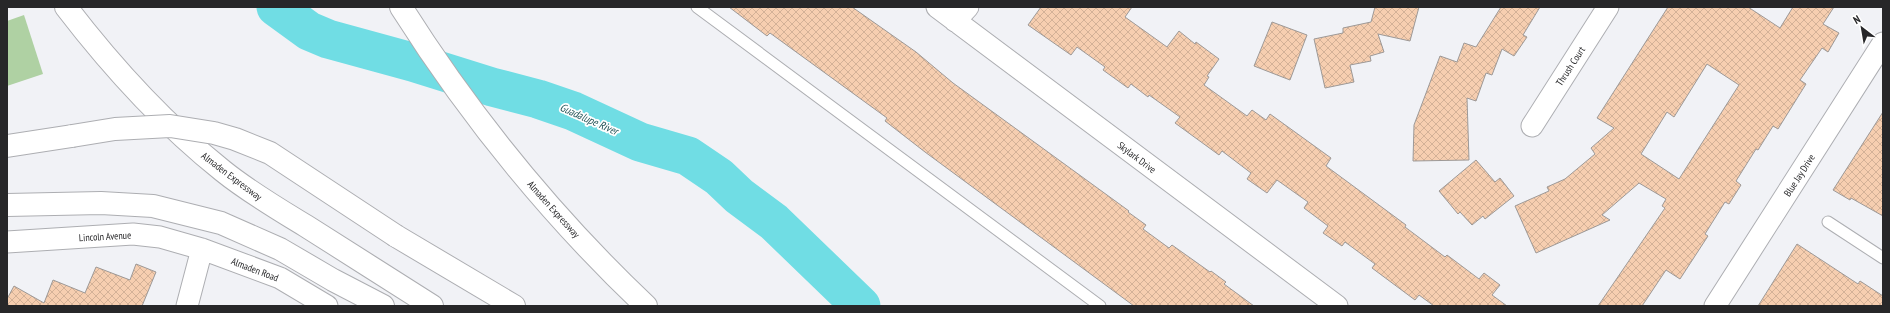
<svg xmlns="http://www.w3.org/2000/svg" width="1890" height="313" font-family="'PT Sans Narrow',sans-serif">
<defs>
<pattern id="building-cross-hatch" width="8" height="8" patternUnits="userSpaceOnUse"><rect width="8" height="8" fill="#f6ceb0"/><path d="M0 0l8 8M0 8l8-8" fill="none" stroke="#d3b197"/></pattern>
</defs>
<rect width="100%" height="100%" fill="#f1f2f6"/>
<path fill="#afd1a3" d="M24,15l19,59 -36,12v-65z"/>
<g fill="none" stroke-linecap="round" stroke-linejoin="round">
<path stroke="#70dde4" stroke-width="39" d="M276,7l33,24 19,8 84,23 80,25 46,12 35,12 67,31 48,14 31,21 20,19 35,26 87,84"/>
</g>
<path fill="url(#building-cross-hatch)" stroke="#9d9997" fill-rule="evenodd" d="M729,7h123l64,45 37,31 176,128 -1,1 18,13 -3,4 26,19 3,-3 38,27 1,-1 15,11 -2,2 30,22h-120l-209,-154 -40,-31 2,-3 -117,-85 -3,3z
M1041,7h91l-7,10 42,30 12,-16 16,13 1,-2 23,17 -12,17 2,1 -5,8 43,31 5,-6 14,10 4,-6 61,44 -5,8 80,59 -1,2 40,30 2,-2 32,24 5,-6 16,12 -8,10 15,11h-73l-15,-11 -4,5 -43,-32 3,-4 -30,-22 -3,4 -19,-13 5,-7 -24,-18 4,-6 -31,-22 -10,13 -20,-14 4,-6 -29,-22 -3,4 -44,-32 5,-6 -31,-22 -1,2 -17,-13 -3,4 -25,-18 2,-3 -28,-20 -6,8 -43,-30z
M1375,7h44l-9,34 -32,-7 6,18 -14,4 1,5 -21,4 4,17 -29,6 -11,-49 29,-6v-5l28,-6z
M1501,7h39l-17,28 4,2 -13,19 -12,-7 -10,26 -6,-2 -10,28 -9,-3 2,62 -56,1 1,-36 26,-69 17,6 7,-19 12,4z
M1668,7h80l32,21 13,-21h41l-11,17 16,9 -11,19 -6,-4 -22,32 6,4 -28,45 -5,-3 -15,24 -2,-1 -20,32 5,4 -12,19 -4,-2 -20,32 3,2 -28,43 -14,-9 -24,36h-44l67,-98 -3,-2 4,-7 -27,-16 -37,32 8,5 -74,33 -21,-47 34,-15 -2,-4 18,-8 30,-25 -4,-6 23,-20 -17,-10zM1707,64l32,21 -60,94 -38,-25 26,-42 7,5z
M1272,22l35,13 -17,45 -36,-14z
M1883,112v104l-32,-18 -1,2 -17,-10z
M1476,160l19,22 5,-4 14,18 -29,23 -2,-3 -11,9 -12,-13 -2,2 -19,-23z
M1797,244l61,40 2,-3 23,15v10h-125z
M136,264l20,8 -14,34h-135v-7l7,-13 30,17 9,-23 32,13 11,-26 34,13z"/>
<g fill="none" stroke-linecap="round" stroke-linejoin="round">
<g stroke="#adaeb2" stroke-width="13">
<path id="service" d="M697,7l403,299
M1828,222l55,36"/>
</g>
<g stroke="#adaeb2" stroke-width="23">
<path id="minor" d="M937,7l400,299
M955,21l13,-14
M1532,126l76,-119
M7,242l126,-8 27,3 42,12 78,29 47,28
M187,306l15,-57
M1715,306l168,-263"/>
</g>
<g stroke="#adaeb2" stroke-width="24">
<path id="primary" d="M66,7c46,60 98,117 157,164 26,21 55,38 83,55 42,27 84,53 126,80
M401,7c69,109 151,210 245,299
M7,146l65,-10
M7,205l94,-2 52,3 68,17 59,26 53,31 50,26
M396,236l118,70"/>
</g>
<use href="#service" stroke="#fff" stroke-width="11"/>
<use href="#minor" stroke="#fff" stroke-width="21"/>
<use href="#primary" stroke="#fff" stroke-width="22"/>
<g stroke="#adaeb2" stroke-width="24" stroke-linecap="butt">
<path id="primary-bridge" d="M72,136l43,-7 55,-3 44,7 21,6 35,14 126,83"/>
</g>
<use href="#primary-bridge" stroke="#fff" stroke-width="22"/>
</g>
<g text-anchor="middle" stroke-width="3.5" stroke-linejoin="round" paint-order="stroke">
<g font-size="10" fill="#272729" stroke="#fff">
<text transform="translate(1570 66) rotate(-57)" y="4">Thrush Court</text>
<text transform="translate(1137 157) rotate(37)" y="4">Skylark Drive</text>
<text transform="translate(1799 175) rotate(-57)" y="4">Blue Jay Drive</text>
<text transform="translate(232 176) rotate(37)" y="4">Almaden Expressway</text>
<text transform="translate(554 209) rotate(48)" y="4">Almaden Expressway</text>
<text transform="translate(105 236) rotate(-3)" y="4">Lincoln Avenue</text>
<text transform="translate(255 269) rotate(21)" y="4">Almaden Road</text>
</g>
<g font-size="11" font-style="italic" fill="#28585b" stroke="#fff">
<text transform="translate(589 119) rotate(24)" y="4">Guadalupe River</text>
</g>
</g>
<rect width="1890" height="313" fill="none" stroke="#272729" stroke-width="16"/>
<g transform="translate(1862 28) rotate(329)" stroke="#ffffff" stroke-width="3" paint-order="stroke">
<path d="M0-3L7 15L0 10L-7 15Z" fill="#272729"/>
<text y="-6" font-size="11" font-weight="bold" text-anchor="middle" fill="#272729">N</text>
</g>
</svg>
